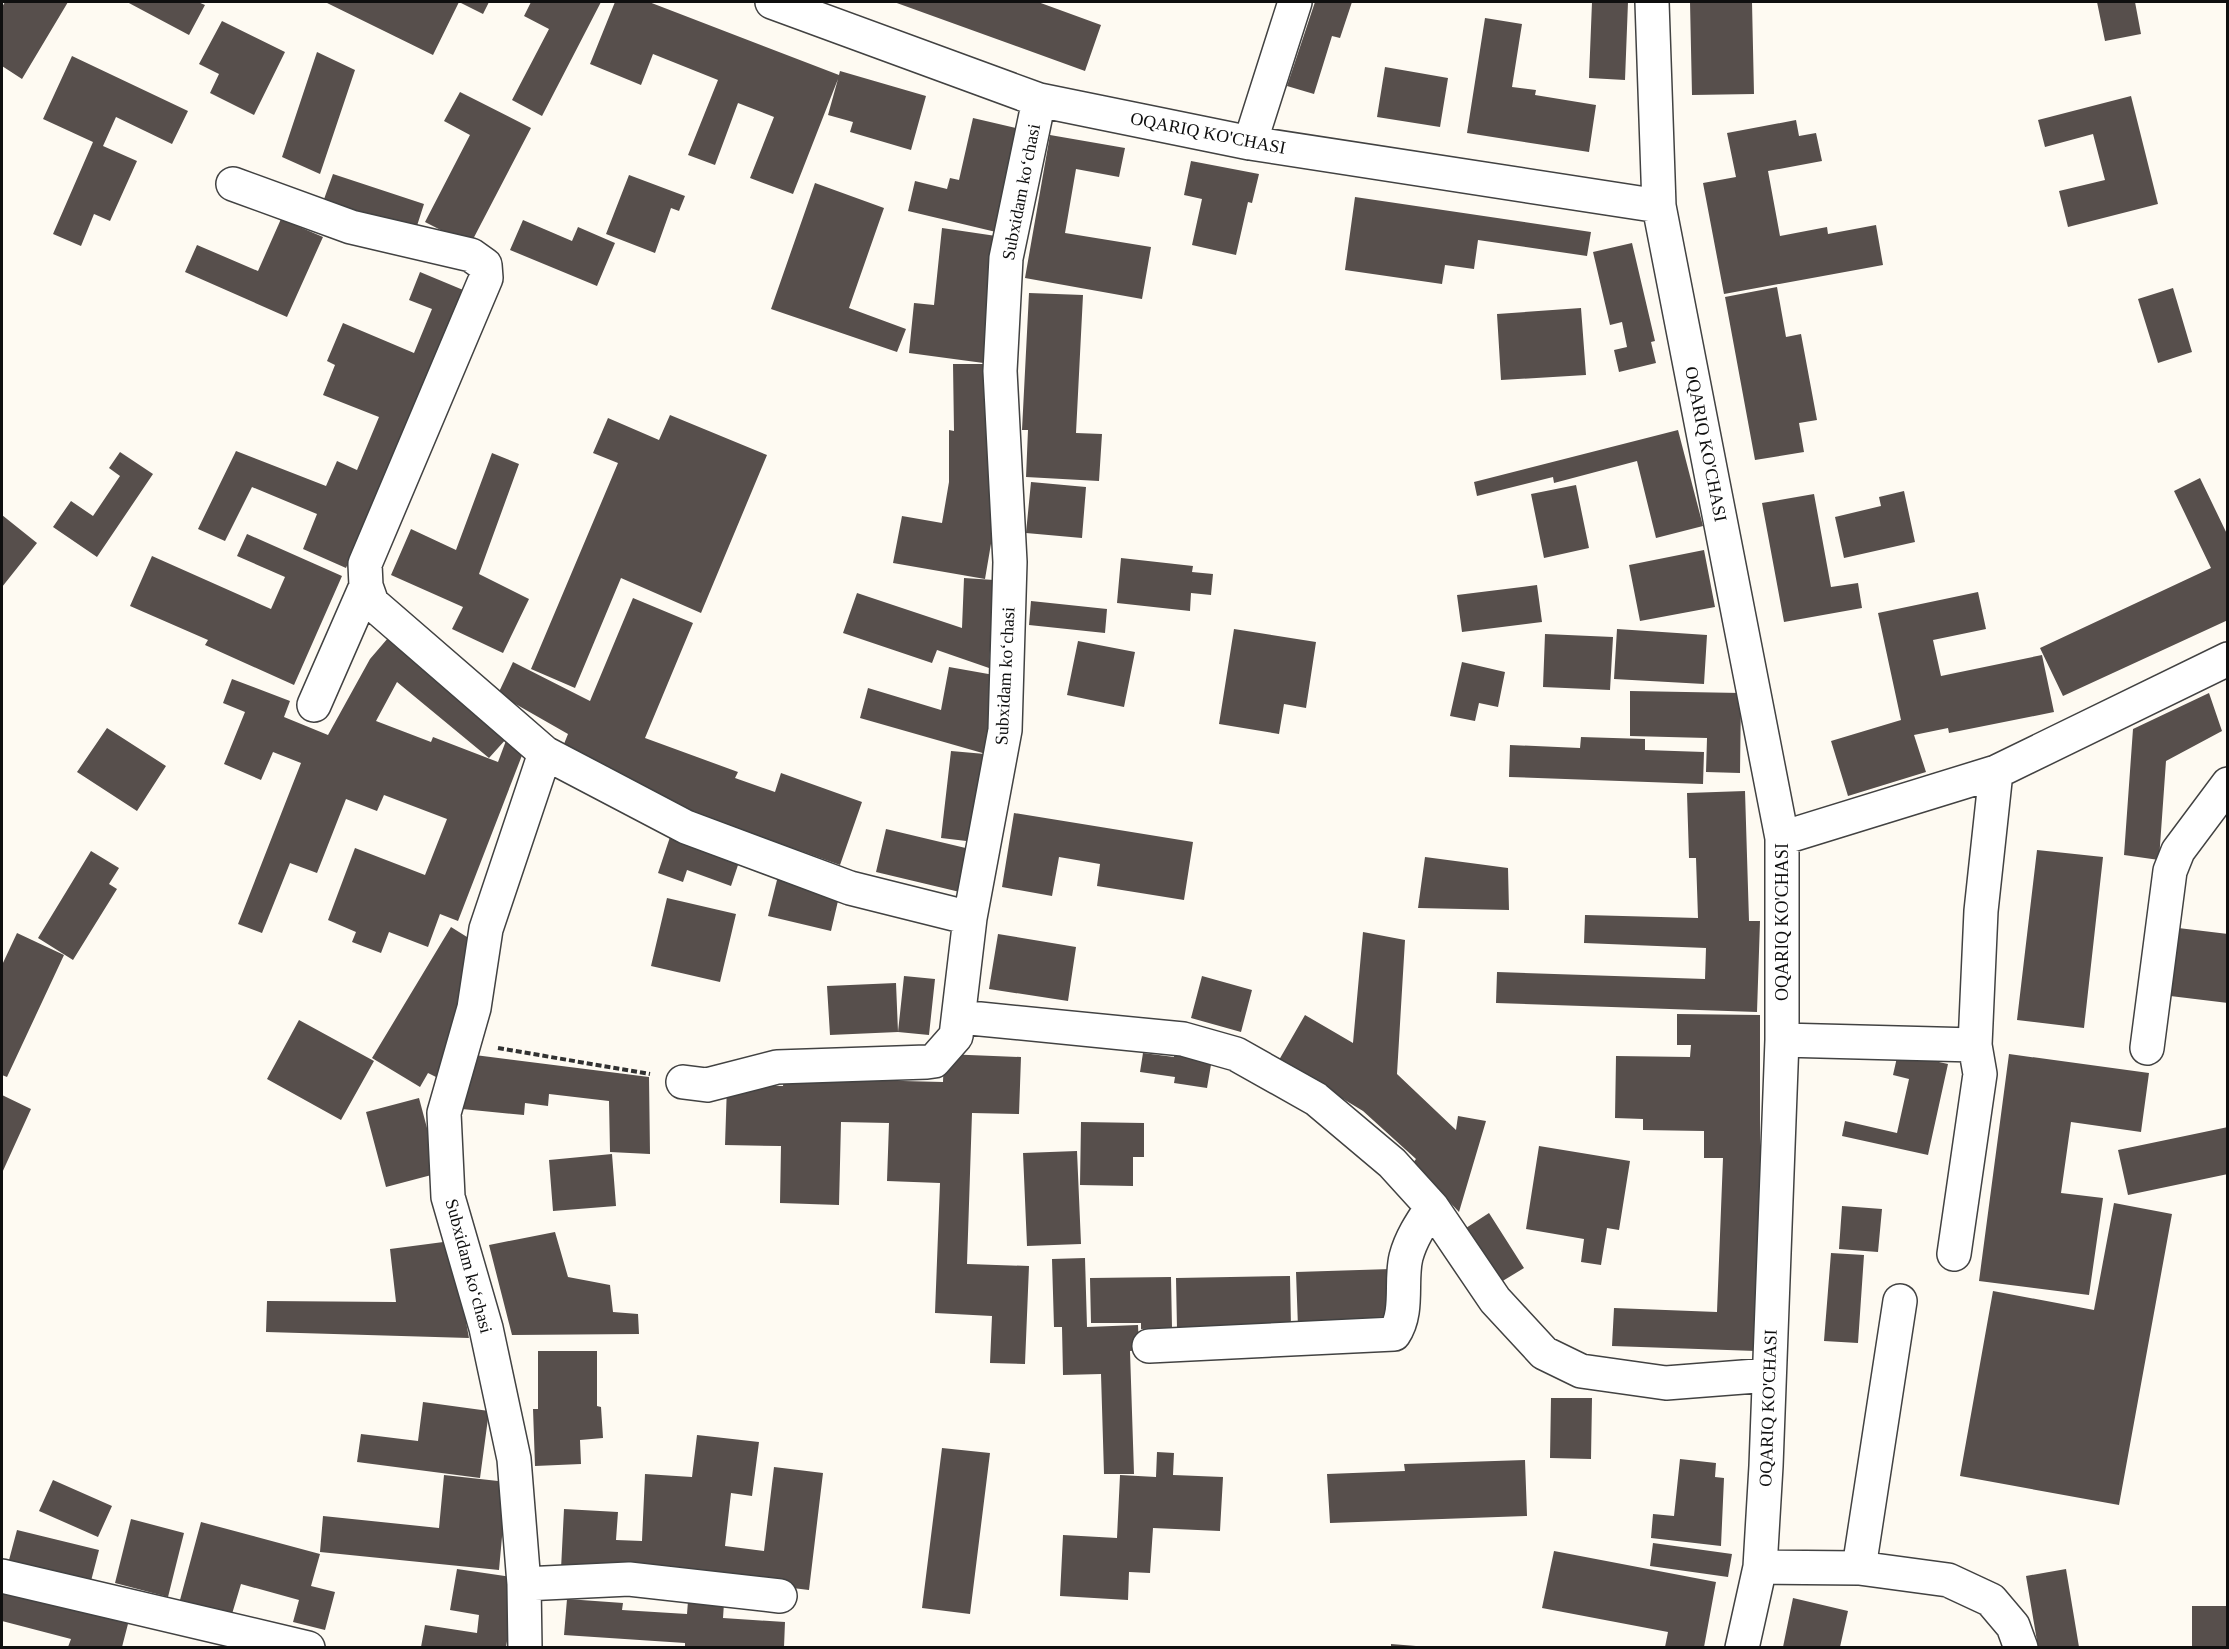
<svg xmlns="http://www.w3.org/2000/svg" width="2229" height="1649" font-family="Georgia,serif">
<rect width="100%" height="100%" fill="#fefaf2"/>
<path fill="#574f4c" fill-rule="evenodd" d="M5,2h63l-46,77 -20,-13v-59z
M127,2h71l7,3 -16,30z
M325,2h164l-6,12 -24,-12 -26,53z
M531,2h70l-59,114 -30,-16 37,-71 -25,-13z
M615,2h34l190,73 1,-4 86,25 -15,54 -61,-18 3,-10 -25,-7 10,-36 -45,115 -43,-16 24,-61 -36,-14 -23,62 -27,-10 30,-75 -65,-26 -12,31 -51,-21z
M894,2h144l63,23 -16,46z
M1315,2h37l-12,36 -8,-2 -18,58 -27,-8z
M1592,2h36l-3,78 -36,-2z
M1690,2h62l2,92 -62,1z
M2097,2h38l6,32 -36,7z
M1485,18l37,6 -10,63 24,3 -1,5 61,10 -7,47 -122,-19z
M222,21l63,31 -31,63 -44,-22 9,-19 -20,-10z
M317,52l38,18 -35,104 -38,-17z
M72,56l116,55 -16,33 -56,-27 -13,29 34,15 -27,60 -16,-7 -13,32 -28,-12 40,-92 -50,-23z
M1385,67l63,11 -8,49 -63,-10z
M460,92l71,36 -61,117 -45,-23 45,-87 -26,-14z
M2131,96l27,108 -90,23 -9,-36 46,-11 -12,-46 -48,13 -7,-27z
M973,118l47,11 -24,103 -88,-21 7,-30 32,8 3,-11 9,2z
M1796,120l3,16 17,-3 6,28 -54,10 12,65 47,-9 1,7 48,-9 7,40 -159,29 -21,-111 33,-6 -9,-44z
M1050,135l75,13 -6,29 -43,-8 -11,64 86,14 -9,52 -117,-21z
M1191,161l68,13 -7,29 -4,-1 -12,53 -44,-10 10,-46 -18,-4z
M333,174l91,30 -9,28 -92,-30z
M629,175l56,21 -6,15 -8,-3 -16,45 -49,-19z
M815,183l69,25 -35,100 57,21 -9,23 -126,-43z
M1355,197l236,35 -4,24 -109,-16 -4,29 -29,-4 -3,19 -97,-14z
M281,219l42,18 -36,80 -102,-45 12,-27 61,26z
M523,220l49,21 6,-14 37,16 -18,43 -87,-36z
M942,228l54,8 4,255 -15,88 -92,-16 9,-47 40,7 7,-41v-52l5,1 -1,-67h38l-82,-11 5,-50 20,2z
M1632,243l23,98 -4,1 5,21 -37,9 -5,-22 13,-3 -5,-25 -12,3 -17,-73z
M420,272l48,20 -122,276 -43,-19 14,-35 -65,-27 -27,54 -27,-12 38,-78 90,35 11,-25 20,9 22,-53 -56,-22 12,-30 -8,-4 16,-38 71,30 18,-44 -23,-9z
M1777,287l9,50 15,-3 16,86 -18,3 5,29 -49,8 -30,-163z
M2173,288l19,64 -34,11 -20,-64z
M1029,293l54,2 -7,138 26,1 -3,47 -73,-4 2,-47h-6z
M1581,308l5,67 -85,5 -4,-66z
M670,415l97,40 -66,158 -80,-35 -46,110 -44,-19 87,-206 -25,-10 15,-35 51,22z
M1678,430l25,96 -47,12 -19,-77 -83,22 -1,-6 -76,19 -3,-14z
M120,452l33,22 -56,83 -44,-30 18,-26 22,15 27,-40 -11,-8z
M492,453l27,11 -40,110 50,25 -26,54 -51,-24 11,-22 -72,-32 20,-46 45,21z
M2200,478l28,58v84l-165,76 -23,-48 171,-80 -37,-77z
M1031,482l55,5 -4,51 -56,-5z
M1576,485l13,63 -45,10 -13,-64z
M1904,491l11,51 -71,16 -9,-41 46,-11 -2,-9z
M1814,494l17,93 27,-4 4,25 -78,14 -22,-119z
M2,515l35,28 -35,44z
M247,534l95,42 -48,109 -89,-40 3,-5 -78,-34 22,-50 119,53 14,-32 -48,-21z
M1704,550l11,57 -75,14 -11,-56z
M1121,558l72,8 -1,6 21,2 -2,21 -20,-2 -1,18 -73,-8z
M964,578l30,2 -5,88 -52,-18 -5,13 -89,-30 14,-40 105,35z
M1537,585l5,37 -80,10 -5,-37z
M1978,592l8,37 -53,11 8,36 101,-21 12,57 -105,21 -1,-5 -34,7 12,37 -78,24 -17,-55 70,-21 -23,-107z
M633,598l60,25 -48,115 93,34 -3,6 40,14 6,-19 81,29 -22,63 -213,-76 -67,-35 8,-20 -70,-40 15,-32 77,39z
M1031,601l76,8 -2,24 -76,-8z
M1234,629l82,13 -10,66 -22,-4 -5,30 -60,-10z
M1617,629l90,6 -3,49 -90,-5z
M1545,634l68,3 -3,53 -67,-3z
M388,638l138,107 -68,176 -18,-7 -12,33 -39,-15 -8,21 -29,-11 4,-10 -28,-12 27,-72 70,27 22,-56 -63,-24 -7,16 -31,-12 -29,74 -27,-10 -28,70 -24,-9 63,-161 -28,-11 -12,28 -37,-16 21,-52 -22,-9 9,-24 58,22 -6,16 44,18 42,-76zM397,682l92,76 18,-20 -9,24 -65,-25 -2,5 -55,-21z
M1078,641l57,11 -11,55 -57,-12z
M1462,662l43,10 -7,35 -19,-4 -4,18 -25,-5z
M949,667l45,8 -8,79 -126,-36 8,-30 73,22z
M1630,691l111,2 -1,80 -34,-1 1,-34 -77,-2z
M2209,693l13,38 -56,30 -7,99 -35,-5 9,-126z
M107,728l59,38 -29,45 -60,-39z
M1581,737l64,2v11l59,2 -1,32 -194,-7 1,-32 70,3z
M951,751l34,3 -10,88 -34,-4z
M1745,791l4,130h11l-3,91 -261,-9 1,-31 208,7 1,-31 -122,-5 1,-28 113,3 -2,-60h-7l-2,-65z
M1014,813l179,29 -9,58 -87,-14 3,-22 -41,-7 -7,39 -50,-9z
M673,828l69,25 -11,33 -44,-16 -4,12 -25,-9z
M886,829l88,21 -10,43 -88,-21z
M2037,850l66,7 -19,171 -67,-8z
M91,851l28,17 -10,16 8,5 -44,71 -35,-22z
M1425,857l83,11 1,42 -91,-2z
M779,872l62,16 -10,43 -63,-15z
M667,898l69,16 -16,68 -69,-16z
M451,927l16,10 3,83 -34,57 -8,-4 -8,14 -48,-29z
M2170,927l58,7v69l-66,-8z
M1363,932l42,8 -8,134 59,56 2,-14 28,5 -27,91 -46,-49 3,-4 -53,-48 -84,-51 26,-45 48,28z
M17,933l47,22 -57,122 -5,-2v-110z
M998,934l78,13 -8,54 -79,-12z
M904,976l31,3 -6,56 -31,-3z
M1202,976l50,14 -11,42 -50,-14z
M896,983l2,49 -68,3 -3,-49z
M1677,1014l83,1v210l-4,126 -144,-5 2,-38 103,4 6,-154h-19v-27l-61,-1v-11l-28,-1 1,-62 74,1 1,-12h-14z
M299,1020l75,41 -33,59 -74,-41z
M1143,1053l31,4v-4l38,6 -5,29 -33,-5 1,-6 -35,-5z
M1898,1053l50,11 -20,91 -86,-19 3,-15 52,12 12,-54 -16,-4z
M467,1054l182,23 1,77 -40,-2 -1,-51 -60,-7 -1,12 -23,-3 -1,12 -62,-6z
M944,1054l77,3 -2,57 -47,-1 -5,151 62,2 -4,98 -35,-1 2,-47 -57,-3 5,-130 -53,-2 2,-58 -48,-1 -2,83 -59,-2 1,-57 -56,-1 2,-60 56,1 1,-8 159,4z
M2009,1054l140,19 -8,59 -70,-10 -10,71 42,5 -14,97 -110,-14z
M2,1095l29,14 -29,64z
M419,1098l20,75 -53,14 -20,-75z
M1081,1122l63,1v34h-11v29l-53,-1z
M2228,1127v47l-100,21 -10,-45z
M1539,1146l91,15 -11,69 -12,-2 -6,37 -20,-3 3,-23 -58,-10z
M1077,1151l4,93 -54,2 -4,-93z
M612,1154l4,52 -63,5 -4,-51z
M2114,1203l58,11 -53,291 -159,-29 33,-185 101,19z
M1842,1206l40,3 -4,43 -39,-3z
M1489,1213l35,55 -23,14 -35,-54z
M555,1232l13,45 42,8 3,27 25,2 1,20 -127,1 -23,-90z
M451,1241l18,97 -203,-6 1,-31 129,1 -6,-53z
M1831,1253l33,2 -6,88 -34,-2z
M1085,1258l2,69 51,-2 1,25 -9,1 4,123h-30l-3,-100 -38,1 -1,-48h-8l-2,-68z
M1391,1269l2,55 -95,3 -2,-55z
M1290,1276l1,51 -114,2 -1,-51z
M1171,1277l1,51 -31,1v-6h-50l-1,-45z
M538,1351h59v55l4,1 2,31 -23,2 1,24 -46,2 -2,-57h5z
M1551,1398h41l-1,61 -41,-1z
M423,1402l66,9 -9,67 -123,-16 4,-28 57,7z
M697,1435l62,7 -7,54 -21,-3 -6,53 39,5 10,-84 49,6 -14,117 -129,-16 -119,-5 3,-60 54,3 -2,28 26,1 3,-67 47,3z
M942,1448l48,5 -20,161 -48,-6z
M1157,1452l17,1 -1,22 50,2 -3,54 -67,-3 -3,45 -21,-1 -1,28 -68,-4 3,-61 54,3 3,-63 36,2z
M1680,1459l36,4 -1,14 9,1 -3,68 -70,-8 2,-24 21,2z
M1525,1460l2,56 -197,7 -3,-49 78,-3 -1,-7z
M444,1475l63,7 -8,88 -179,-18 3,-36 116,12z
M53,1480l59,26 -14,31 -59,-26z
M131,1519l53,14 -16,64 -53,-14z
M201,1522l119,32 -9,32 24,6 -10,38 -32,-8 6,-22 -58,-16 -9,30 -52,-14z
M17,1530l82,20 -8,31 -82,-21z
M1653,1543l79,11 -4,23 -78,-11z
M1554,1551l162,31 -12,65h-39l3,-15 -126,-24z
M457,1569l61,9 -12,69h-85l4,-22 52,8 2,-18 -29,-5z
M2066,1569l13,78h-41l-12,-71z
M2,1586l127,34 -7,27h-54l3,-8 -69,-18z
M1793,1598l55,13 -8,36h-57z
M567,1599l56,4 -1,7 65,4 1,-13 36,2 -1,15 62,4 -1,25h-99v-4l-121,-8z
M2192,1606h36v41h-36z
M1391,1644l25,2v1h-25z"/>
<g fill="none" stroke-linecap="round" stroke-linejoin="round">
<g stroke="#424242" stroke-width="36">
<path id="minor" d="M772,2l267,98 211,43 409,63
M1652,2l7,204 123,632v202l-16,426 -6,101 -18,81
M1250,143l45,-141
M233,184l118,43 120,28 14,10 1,13 -121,286 1,22 6,17 173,150 141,74 164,61 120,30
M314,705l52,-119
M1782,838l214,-66 232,-113
M960,1017l223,22 53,15 80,45 76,64 40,44 63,93 49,53 37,18 85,12 103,-8
M1782,1040l193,5
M2147,1048l23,-177 8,-20 50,-67
M683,1082l24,3 70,-18 150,-5 7,-1 22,-25 14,-118 35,-188 5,-168 -10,-191 6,-113 33,-158
M1954,1254l26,-180 -5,-29 6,-134 15,-139
M1149,1346l245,-12c15,-22 6,-53 12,-77 5,-19 16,-35 26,-50
M1760,1567l99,1 89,12 43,20 22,26 8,22
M1859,1568l41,-267
M2,1576l306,72
M524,1584l105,-5 151,17
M525,1648l-1,-64 -10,-125 -28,-131 -38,-131 -4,-84 30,-105 12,-79 59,-176"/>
</g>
<path stroke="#313131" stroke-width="4" stroke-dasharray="6 3" stroke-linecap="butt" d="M498,1048l152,26"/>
<use href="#minor" stroke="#fff" stroke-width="33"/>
</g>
<g text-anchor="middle" stroke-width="6" stroke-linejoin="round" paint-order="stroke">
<g font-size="18" fill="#0f0f0f" stroke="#fff">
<text transform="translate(1208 133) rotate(11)" y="6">OQARIQ KO'CHASI</text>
<text transform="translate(1021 192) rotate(-79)" y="6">Subxidam koʻchasi</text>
<text transform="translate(1706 444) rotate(79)" y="6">OQARIQ KO'CHASI</text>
<text transform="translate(1005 676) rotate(-87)" y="6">Subxidam koʻchasi</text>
<text transform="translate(1782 922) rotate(-90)" y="6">OQARIQ KO'CHASI</text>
<text transform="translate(469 1266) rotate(75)" y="6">Subxidam koʻchasi</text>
<text transform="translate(1768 1408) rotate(-88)" y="6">OQARIQ KO'CHASI</text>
</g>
</g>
<rect width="2229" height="1649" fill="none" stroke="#0f0f0f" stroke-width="6"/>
</svg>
